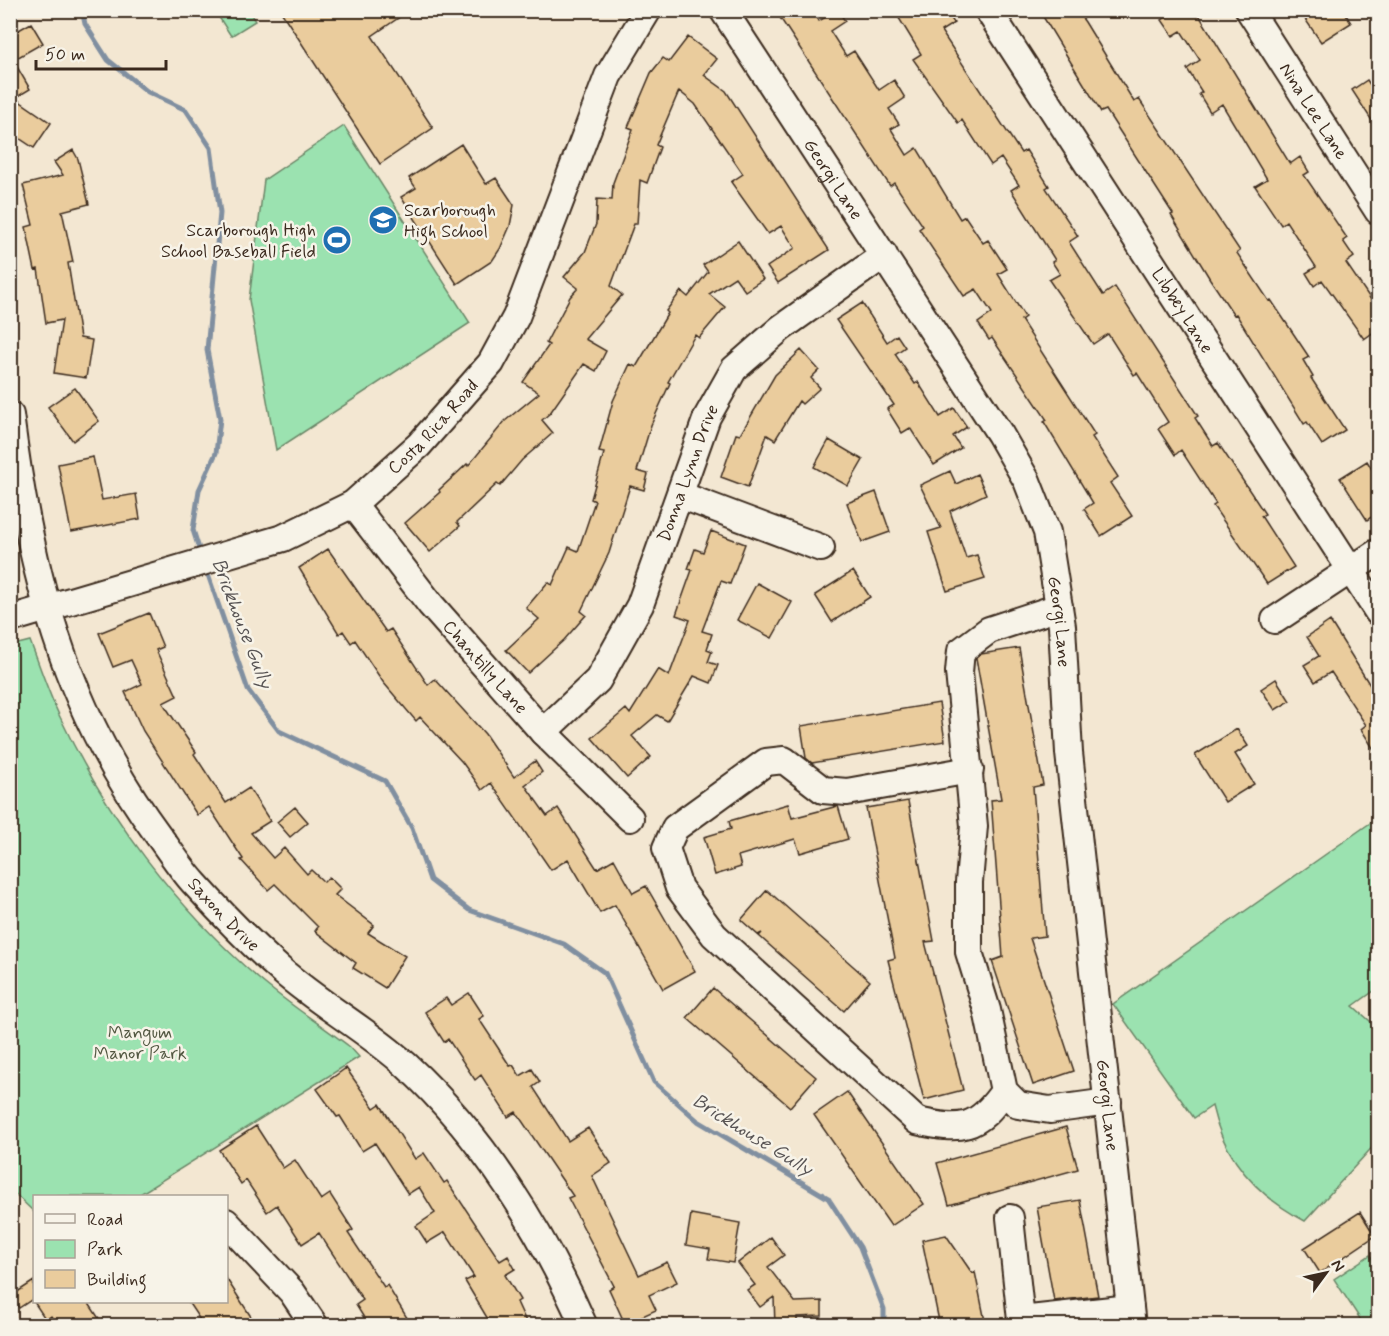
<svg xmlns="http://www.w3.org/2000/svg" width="1389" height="1336" font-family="Mynerve,sans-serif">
<rect width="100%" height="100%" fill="#f3e7d2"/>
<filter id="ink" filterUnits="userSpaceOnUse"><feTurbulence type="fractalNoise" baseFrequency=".0167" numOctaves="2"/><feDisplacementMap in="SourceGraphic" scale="12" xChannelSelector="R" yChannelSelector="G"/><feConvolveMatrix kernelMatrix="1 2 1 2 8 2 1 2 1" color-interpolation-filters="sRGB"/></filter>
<g filter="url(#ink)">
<path fill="#9be2b0" stroke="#6b8667" stroke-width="1.5" d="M215,11h34l6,10 -24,15z
M344,126l126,197 -194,127 -27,-150 15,-120z
M30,641c10,25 18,51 30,76 46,99 116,190 199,262 28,24 61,45 91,68l9,10 -222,139h-103v16l-24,-23v-543z
M1373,821l5,8v159l-25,18 25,22v113l-73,80c-48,-25 -81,-62 -93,-115l-18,12 -81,-114z
M1370,1255l8,13v54l-5,3h-9l-30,-46z"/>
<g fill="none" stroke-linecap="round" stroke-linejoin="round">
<path stroke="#808fa0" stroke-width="5" d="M82,10l3,14 23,36 40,32 38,18 25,38 9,65 -13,137 13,69 -4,34 -17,37 -6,40 8,25
M206,569l42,121 31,41 106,50 27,47 18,52 39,30 95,34 41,29 49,109 44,39 130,77 32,49 24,62v17"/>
</g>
<path fill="#eacc9d" stroke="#3b2a1e" stroke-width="1.5" d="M280,10h130l-38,26 61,92 -53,36z
M775,10h38l6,11 19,-11 7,11 -15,10 16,25 8,-5 25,39 15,-10 11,18 -16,11 10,15 -8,5 16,26 10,-7 43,71 5,-3 18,27 5,-3 19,29 -9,5 27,43 -4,3 74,115 -3,2 26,40 -8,6 22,33 -31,20 -17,-27 9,-6 -49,-81 3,-2 -55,-82 -3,2 -11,-17 14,-10 -16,-24 -12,7 -45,-67 4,-3 -29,-43 -4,3z
M894,10h52l8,13 -13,8 80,122 5,-3 23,36 -3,2 32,48 -9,6 34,53 12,-8 83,129 -3,2 18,28 5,-3 47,71 -4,2 33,51 -27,17 -54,-78 3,-2 -35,-54 -6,5 -17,-26 10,-7 -31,-49 -3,2 -26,-41 -15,10 -44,-64 11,-6 -8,-12 3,-2 -44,-70 8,-5 -18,-27 -10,7 -29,-45 -4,3 -45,-64 8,-5z
M1039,10h37l9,12 49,80 5,-3 101,152 -3,2 32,48 2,-1 38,57 -6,3 10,17 -2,1 34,52 -23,15 -15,-23 -3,2 -68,-110 -2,1 -24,-36 -39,-64 2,-1 -67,-104 -5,2z
M1165,10h31l94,154 10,-7 9,15 -5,3 43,63 -4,3 11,16 -8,6 32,47v19l-14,10 -42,-59 -8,6 -8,-13 10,-6 -30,-46 -5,4 -26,-39 12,-7 -45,-75 -12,8 -11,-18 3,-2 -15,-23 13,-9 -19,-29 -8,5 -11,-16 7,-5z
M1318,10h25l8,13 -30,19 -16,-23z
M31,23l12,20 -30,17 17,29 -15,9 36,25 -17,25 -24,-16v-97z
M688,37l29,22 -13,16 22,16 103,159 -51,33 -11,-16 28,-19 -14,-22 -13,8 -37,-52 12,-8 -48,-70 -16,-13 -23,54 4,2 -13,36 -7,-3 -3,44h-3l-23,62 11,9 -37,44 21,12 -10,20 -12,-7 -34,49 -8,7 11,13 -31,27 -22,26 -3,-2 -40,38 3,4 -30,26 -25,-29 35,-31 -1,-2 28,-26 1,2 37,-45 34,-28 -16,-11 26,-37 -3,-2 24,-46 8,-9 -14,-11 21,-25 11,-28 1,-25 15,1 1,-17 20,-54 -5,-2 23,-54 12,-15 6,4z
M1367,80l11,17v33l-26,-40z
M461,144l25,40 10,-6 18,27 -4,21 -10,23 -8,12 -35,23 -56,-87 15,-9 -7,-10z
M73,150l5,9 11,45 -27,7 11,51 -5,1 12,75 12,2 -6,38 -32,-5 8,-53 -16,3 -8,-54 -3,1 -9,-43 7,-2 -10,-40 40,-10 -9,-13z
M738,241l25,38 -18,12 -10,-14 -26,17 16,13 -26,31 -4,-3 -27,47 2,1 -19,42 -14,46 11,3 -4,16 -14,-4 -21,67 -28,58 5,4 -22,25 -36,33 -22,-23 33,-31 -13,-11 22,-26 4,3 17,-38 9,4 17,-50 -4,-2 13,-46 -5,-1 14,-51 17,-37 6,3 32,-54 -2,-2 15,-20 7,6 20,-25 -5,-7z
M862,303l25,39 10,-7 8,12 -10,7 20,30 3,-2 22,35 14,-9 13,19 -14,9 8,12 -27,17 -24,-37 -8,5 -15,-24 7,-4 -58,-85z
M801,350l18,20 -8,8 9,10 -18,16 -3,-3 -24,39 -8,-5 -19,52 -27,-10 15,-43 4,1 35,-60z
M75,388l24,33 -26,20 -25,-34z
M829,440l34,20 -15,26 -34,-19z
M93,457l9,43 34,-6 4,25 -69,13 -13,-68z
M1367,461l11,18v34l-11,7 -27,-42z
M950,471l6,13 21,-10 9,20 -36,17 16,47 11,-3 8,24 -38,12 -19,-59 13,-4 -21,-43z
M876,492l14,40 -28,10 -15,-39z
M711,531l34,13 -15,40 -9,-3 -19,50 10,3 -5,15 5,2 -4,11 10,3 -7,18 -17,-7 -27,45 -10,-6 -25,21 19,21 -24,21 -35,-40 34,-29 4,5 28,-45 11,7 21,-56 -14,-5 16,-45 -4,-1 7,-20 8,3z
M328,549l58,83 5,-3 37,56 7,-6 50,55 29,43 21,-16 7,11 -17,13 22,31 11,-8 39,61 17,-10 19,34 13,-7 49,85 -32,18 -48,-84 -15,8 -32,-54 -17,11 -60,-87 -9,7 -20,-28 -42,-45 -4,4 -33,-39 -28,-42 -4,3 -8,-12 -4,3 -40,-66z
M853,571l17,26 -38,25 -17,-27z
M757,583l35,19 -20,36 -35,-18z
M149,613l14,34 -7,3 21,46 -14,7 33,49 -2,2 32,49 23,-15 21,33 -19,12 22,25 11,-10 23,26 4,-4 13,12 5,-5 12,12 -6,6 39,30 -6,8 37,23 -20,32 -32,-20 3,-5 -41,-32 3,-4 -43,-43 -7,6 -27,-30 2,-1 -34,-52 -12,8 -54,-84 -18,-39 17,-8 -11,-24 -18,7 -14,-34z
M1330,621l48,77v58l-17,-27 5,-4 -35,-53 -16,10 -11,-17 15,-9 -12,-19z
M1019,648l24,137 -10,2 12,149 -15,2 44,133 -41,14 -41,-124 11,-4 -12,-157 10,-1 -25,-141 5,-4z
M1276,679l14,22 -15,9 -14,-21z
M939,703l6,38 -133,22 -6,-5 -5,-32z
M1237,729l11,17 -13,8 19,30 -29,18 -30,-47z
M908,801l26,140 -9,1 38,148 -39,10 -36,-140 7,-2 -29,-150z
M788,804l4,14 46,-12 10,33 -48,14 -5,-14 -57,17 3,11 -26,8 -11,-38 27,-8 -2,-8z
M295,807l13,15 -18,15 -13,-15z
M767,890l103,91 -26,30 -85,-75 3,-3 -4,2 -17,-15z
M713,988l103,89 -26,30 -103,-89z
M469,993l15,23 -5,3 31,47 3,-1 7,11 12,-7 8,13 -7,5 35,54 20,-13 23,35 -19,13 47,99 28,-13 10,20 -28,13 7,15 -31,14 -16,-35 5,-3 -46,-88 5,-2 -57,-84 -8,5 -27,-42 -6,5 -27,-41 -4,3 -19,-30 21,-14 5,7z
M346,1068l28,40 6,-4 35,55 9,-6 20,30 3,-2 53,80 8,-5 7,13 -10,6 15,25 -3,2 11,24h-36l-27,-45 9,-4 -29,-45 -18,11 -11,-17 19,-13 -16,-26 -11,7 -33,-51 -13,8 -22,-35 -3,1 -20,-28z
M847,1092l77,112 -33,22 -77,-111z
M256,1126l27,42 12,-8 26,40 9,-6 23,36 -5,3 36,54 3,-2 25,41h-43l-13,-21 7,-5 -44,-67 -17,11 -25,-39 -10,7 -21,-32 -5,4 -22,-34z
M1066,1127l12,42 -129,36 -12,-42z
M1080,1200l18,96 -44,5 -17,-94z
M1360,1212l15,24 -55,37 -16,-25z
M691,1214l49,9 -7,40 -25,-4 2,-10 -24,-4z
M946,1235l26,38 3,-1 11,54h-46l-18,-86z
M771,1237l13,18 -16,12 27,35 27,-1v15l-25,1v9h-22l-1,-29 -14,10 -13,-17 8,-5 -17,-22z
M226,1278l31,48h-53l-16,-24h38z
M34,1281v17l-15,10 -8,-12z
M34,1302h54l16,24h-47l-6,-10 -5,4z"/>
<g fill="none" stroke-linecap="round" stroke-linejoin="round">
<g stroke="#3b2a1e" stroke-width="30">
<g id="minor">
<path id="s1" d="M723,10l277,424 27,47 20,51 15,94 7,127 63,573"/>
<path id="s2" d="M988,10l390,602"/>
<path id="s3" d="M1249,10l129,201"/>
<path id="s4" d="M10,415c20,156 53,291 148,420 12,16 23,34 37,49 27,30 56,60 87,87 39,34 85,59 124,94 77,71 136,166 178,261"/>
<path d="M680,495l141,53"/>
<path id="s5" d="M353,504l78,101 112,127 87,86"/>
<path d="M1059,607l-70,23 -28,21 -2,21 15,154 -5,56v70l18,58 17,81 14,14 32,5 58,-8"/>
<path id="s6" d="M10,619l273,-81 70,-34 66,-59 72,-82 25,-46 92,-241 40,-66"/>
<path d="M1275,620l103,-68"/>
<path id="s7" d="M543,732l55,-52 42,-75 67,-188 27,-48 47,-41 103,-73"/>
<path d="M970,770l-123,22 -24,-2 -39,-30 -18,2 -91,66 -9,20 13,40 35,47 203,186c44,10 60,9 87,-30"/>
<path d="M1010,1218l11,102 109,-12"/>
<path d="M226,1222l66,70 23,34"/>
</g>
</g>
<use href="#minor" stroke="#f7f3e8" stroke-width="26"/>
</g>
</g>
<defs>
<g id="school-disc" transform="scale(1.5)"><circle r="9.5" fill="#1f6fb2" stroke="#f7f3e8"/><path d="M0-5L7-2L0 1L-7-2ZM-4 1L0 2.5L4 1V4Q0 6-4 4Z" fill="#fff"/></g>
<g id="stadium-disc" transform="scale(1.5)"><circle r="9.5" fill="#1f6fb2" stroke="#f7f3e8"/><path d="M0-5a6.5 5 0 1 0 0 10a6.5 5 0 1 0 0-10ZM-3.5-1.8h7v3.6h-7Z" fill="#fff"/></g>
</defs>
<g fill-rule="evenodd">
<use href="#school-disc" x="383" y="220"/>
<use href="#stadium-disc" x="337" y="240"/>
</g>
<g text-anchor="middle" stroke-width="5" stroke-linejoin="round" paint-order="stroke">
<g font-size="18" fill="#3b2a1e" stroke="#f7f3e8">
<text dy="6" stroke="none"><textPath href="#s3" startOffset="120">Nina Lee Lane</textPath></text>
<text dy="6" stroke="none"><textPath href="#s1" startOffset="202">Georgi Lane</textPath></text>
<text dy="6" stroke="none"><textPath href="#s2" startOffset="358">Libbey Lane</textPath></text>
<text dy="6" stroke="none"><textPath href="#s6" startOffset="474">Costa Rica Road</textPath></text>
<text dy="6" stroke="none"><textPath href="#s7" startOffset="302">Donna Lynn Drive</textPath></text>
<text dy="6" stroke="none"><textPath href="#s1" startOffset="706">Georgi Lane</textPath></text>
<text dy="6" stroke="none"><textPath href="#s5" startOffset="210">Chantilly Lane</textPath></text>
<text dy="6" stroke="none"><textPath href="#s4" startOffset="554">Saxon Drive</textPath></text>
<text dy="6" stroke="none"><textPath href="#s1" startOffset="1192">Georgi Lane</textPath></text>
</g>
<g font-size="18" fill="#3b2a1e" stroke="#f7f3e8" text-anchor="start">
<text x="404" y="216">Scarborough<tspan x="404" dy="21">High School</tspan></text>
<text x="316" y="236" text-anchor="end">Scarborough High<tspan x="316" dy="21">School Baseball Field</tspan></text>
</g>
<g font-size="18" fill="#535842" stroke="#f7f3e8">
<text x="140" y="1038">Mangum<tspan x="140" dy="21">Manor Park</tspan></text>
</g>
<g font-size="20" font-style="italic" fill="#585454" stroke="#f7f3e8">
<text transform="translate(243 623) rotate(69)" y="7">Brickhouse Gully</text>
<text transform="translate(753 1134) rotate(32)" y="7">Brickhouse Gully</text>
</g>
</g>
<rect width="1389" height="1336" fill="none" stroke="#f7f3e8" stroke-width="36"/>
<rect x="18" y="18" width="1353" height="1300" fill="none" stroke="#3b2a1e" stroke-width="2" filter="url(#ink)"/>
<rect x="33" y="1195" width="195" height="108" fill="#f7f3e8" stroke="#aca397" stroke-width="1.5"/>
<rect x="45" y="1214" width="30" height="9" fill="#f7f3e8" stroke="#aca397" stroke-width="1.5"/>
<text x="87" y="1225" font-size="18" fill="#3b2a1e">Road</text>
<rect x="45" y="1240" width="30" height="18" fill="#9be2b0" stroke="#aca397" stroke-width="1.5"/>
<text x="87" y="1255" font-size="18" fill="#3b2a1e">Park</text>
<rect x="45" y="1270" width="30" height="18" fill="#eacc9d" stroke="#aca397" stroke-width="1.5"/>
<text x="87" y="1285" font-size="18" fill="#3b2a1e">Building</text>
<g transform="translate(1326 1273) rotate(57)" stroke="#f7f3e8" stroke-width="4.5" paint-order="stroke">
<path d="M0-4.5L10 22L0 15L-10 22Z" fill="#3b2a1e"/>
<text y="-9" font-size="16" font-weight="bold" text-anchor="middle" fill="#3b2a1e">N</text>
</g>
<path d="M36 60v9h130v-9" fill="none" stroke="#3b2a1e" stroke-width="3"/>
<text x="45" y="60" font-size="18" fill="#3b2a1e" stroke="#f7f3e8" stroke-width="4.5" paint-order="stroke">50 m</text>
</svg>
